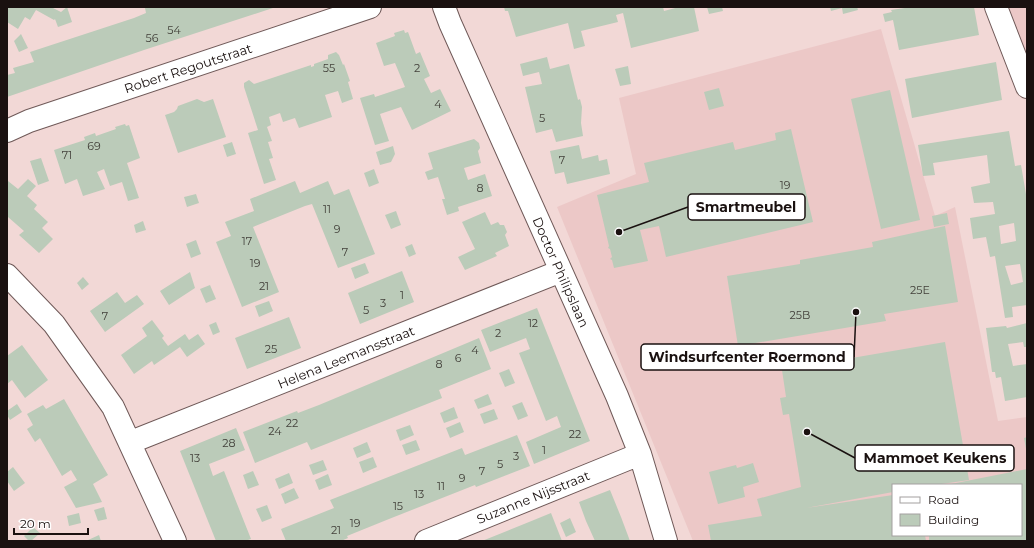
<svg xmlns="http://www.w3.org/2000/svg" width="1034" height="548" font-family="Montserrat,sans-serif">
<rect width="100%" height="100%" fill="#f2d8d6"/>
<path fill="#ecc8c7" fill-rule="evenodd" d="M1003,7h24v65z
M881,29l54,187 20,-9 43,214 29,-4v124h-334l-136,-334 79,-33 -17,-76zM893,485h128v50h-128z"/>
<path fill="#bbcbb9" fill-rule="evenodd" d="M7,7h44l10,5 6,-5 5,15 -14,5 -3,-8 -1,1 -18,-10 -6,10 -5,-3 -7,12 -11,-7z
M276,7l-132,43 -137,47v-22l8,-2 -2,-5 21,-6 -4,-10 104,-34 12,-5 -1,-5z
M504,7h159l1,4 15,-4h15l5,24 -68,17 -8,-35 -7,2 2,7 -37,9 4,15 -11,3 -6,-26 -52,14 -8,-26h-3z
M707,7h15l1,4 -14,3z
M830,7h27l1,3 -15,4 -1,-6 -11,3z
M912,7h62l5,28 -80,15 -6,-30 -8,2 -2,-8 9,-2 -1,-2z
M404,30l1,3 3,-1 8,22 4,-2 10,24 -6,3 7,14 9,-4 11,22 -39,19 -11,-23 -21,7 9,27 -14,4 -15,-47 14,-4 1,3 30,-10 -10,-24 -11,3 -8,-23 19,-7 -1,-3z
M21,34l7,14 -9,4 -5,-11z
M336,52l3,3 4,10 1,-1 6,17 -2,1 5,17 -11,4 -4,-12 -13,4 7,22 -33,11 -4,-10 -12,4 -3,-9 -11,4 2,8 -4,2 5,14 -4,1 5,16 -4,1 7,21 -12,4 -16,-51 10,-3 -14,-43v-4l5,-3 5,4 57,-19v2l3,-1v-2l14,-5v-4z
M547,57l3,12 19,-5 9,36 2,-1 2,8 -1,16 2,13 -27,6 -4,-13 -16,4 -11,-46 17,-3 -3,-12 -16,4 -3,-12z
M996,62l6,38 -90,18 -7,-39z
M628,66l3,18 -11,2 -5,-17z
M719,88l5,18 -15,4 -5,-18z
M890,90l30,130 -39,9 -30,-130z
M197,99l7,3 9,-3 13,38 -48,16 -13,-38 9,-3 3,-3 1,-3z
M125,124l1,2 3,-1 11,33 -13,5 12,35 -11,3 -6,-19 -12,4 -6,-17 -7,3 8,17 -22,7 -6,-17 -12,5 -11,-34 31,-10 -1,-3 11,-4 1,3 20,-7 -1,-2z
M791,129l22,93 -147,35 -7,-31 -19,4 8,31 -34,7 -2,-8 -2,-1 2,-2 -2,-8 -2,-1 1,-2 -12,-51 52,-13 -5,-19 89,-21 2,8 41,-10 -1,-7z
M1009,131l6,35 6,-1 6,35v105l-15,2 1,10 -8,1 -10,-62 -5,1 -4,-20 -13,2 -3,-21 25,-4 -2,-12 -19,1 -3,-16 19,-4 -3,-28 -54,8 2,12 -12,1 -5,-31zM1014,223l2,18 -15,3 -2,-18zM1020,264l3,18 -12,3 -6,-19z
M474,139l5,4 1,5 -2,3 3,12 -17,5 4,12 17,-6 7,22 -34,11 1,4 -12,4 -5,-16h3l-7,-22 -10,3 -3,-8 8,-3 -5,-16z
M232,142l4,12 -9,3 -4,-12z
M579,145l3,14 16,-4 1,6 8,-2 3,15 -43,10 -3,-12 -9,2 -5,-23z
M393,146l2,8 -4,8 -11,3 -4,-13z
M41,158l8,23 -11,4 -8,-24z
M374,169l5,14 -10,4 -5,-14z
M28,179l8,7 -9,10 10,9 -3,4 14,13 -6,6 11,11 -14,14 -20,-18 5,-4 -16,-14 -1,1v-36l1,-1 10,8z
M295,181l5,12 28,-12 6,14 15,-6 26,65 -37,14 -26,-64 -7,2 -52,21 26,65 -37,15 -26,-65 15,-6 -6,-14 29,-11 -4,-12z
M196,194l3,9 -12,4 -3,-10z
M396,211l5,14 -10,4 -6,-14z
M485,212l6,13 7,-3 2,3h4l3,7 -2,3 4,11 -14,7 2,3 -32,14 -7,-13 17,-8 -13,-27z
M947,213l2,11 -15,3 -2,-11z
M143,221l3,9 -10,3 -2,-8z
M945,226l13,76 -74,12 2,7 -148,25 -11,-70 73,-12v-4l73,-13 -1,-5z
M196,240l5,14 -10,4 -5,-14z
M412,244l4,10 -7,3 -4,-10z
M365,263l4,10 -14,6 -4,-11z
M402,271l12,31 -54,22 -12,-31z
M190,272l5,16 -26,17 -9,-14z
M83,277l6,7 -7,6 -5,-7z
M210,285l6,14 -10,4 -6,-14z
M117,292l8,11 12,-8 7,9 -39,28 -15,-21z
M269,301l4,10 -14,6 -4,-11z
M537,308l53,133 -56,23 -8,-22 35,-15 -4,-11 -11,5 -27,-68 11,-4 -4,-11 -36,14 -9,-22z
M289,317l12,31 -54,21 -12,-31z
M152,320l12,16 -2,2 6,8 17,-12 4,6 9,-6 7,10 -18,13 -7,-10 -26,18 -2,-4 -18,13 -13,-19 26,-19 -5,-8z
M216,322l4,10 -7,3 -4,-10z
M1027,323v24h-3l-1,-5 -15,2 5,22 14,-2v33l-22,4 -4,-24 -5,1 -1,-6h-3l-6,-44 20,-2 1,2z
M479,338l12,31 -52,21 3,8 -131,52 -4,-8 -52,21 -12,-31 54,-21 1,2 21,-8z
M945,342l24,138 -34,5h-42v7l-87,16 87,-13v40h32l1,6h-215l-3,-16 54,-9 -5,-17 44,-12 -12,-73 -6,1 -3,-17 6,-1 -4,-27z
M22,345l26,35 -23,18 -13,-18 -5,4v-28z
M509,369l6,14 -10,4 -6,-14z
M488,394l4,10 -14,5 -4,-9z
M64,399l44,76 -15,9 9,18 -26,6 -12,-21 13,-7 -6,-10 -9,6 -22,-38 -5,4 -8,-13 6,-4 -6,-11 16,-9 3,4z
M522,402l6,14 -10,4 -6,-14z
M17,404l5,8 -12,8 -3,-5v-4z
M454,407l4,11 -14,5 -4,-10z
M494,409l4,10 -14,5 -4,-10z
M460,422l4,10 -14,6 -4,-10z
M410,425l4,10 -14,6 -4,-11z
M236,428l9,22 -36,14 4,12 11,-5 27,68 -6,2h-29l-36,-90z
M517,435l13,31 -54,21 -1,-2 -86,34 -42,17 1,2 -7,3h-55l-5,-12 53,-21 -4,-8 132,-52 3,7z
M1027,437v12h-1l-2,-11z
M416,440l4,10 -14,5 -4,-10z
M367,442l4,10 -14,6 -4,-10z
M373,457l4,10 -14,6 -4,-11z
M323,460l4,10 -14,5 -4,-10z
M753,463l6,19 -16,5 2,10 -27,7 -9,-32 27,-7 1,3z
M13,467l12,16 -11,8 -7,-10v-9z
M1027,469v72h-98v-6h92v-50l-70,-1z
M253,471l6,14 -11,4 -5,-14z
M289,473l4,10 -14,6 -4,-10z
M328,474l4,11 -13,5 -4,-10z
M294,488l5,10 -14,6 -4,-10z
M610,490l11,27 9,24h-35l-9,-20 -7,-19z
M267,505l5,13 -10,4 -6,-13z
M104,507l3,12 -9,2 -4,-11z
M79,513l2,10 -12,3 -2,-10z
M551,513l11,28h-80l47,-19z
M570,518l6,14 -10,5 -6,-14z
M33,527l7,6 -9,8h-2l-5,-5z
M99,535l2,6h-15z"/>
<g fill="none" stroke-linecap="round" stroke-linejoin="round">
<g stroke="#6f5958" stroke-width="24">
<path id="minor" d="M444,7l6,16 167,373 23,58 26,87
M996,7l31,80
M7,131l22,-10 341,-114
M7,275l47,49 59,83 62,134
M131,442l430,-171
M426,541l214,-87"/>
</g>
<use href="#minor" stroke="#fff" stroke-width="22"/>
</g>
<g text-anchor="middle" stroke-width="3.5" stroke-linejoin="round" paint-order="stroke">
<g font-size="11" fill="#42403a">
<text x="174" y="34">54</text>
<text x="152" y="42">56</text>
<text x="329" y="72">55</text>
<text x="417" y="72">2</text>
<text x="438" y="108">4</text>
<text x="542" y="122">5</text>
<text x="94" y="150">69</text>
<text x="67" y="159">71</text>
<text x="562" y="164">7</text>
<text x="785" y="189">19</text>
<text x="480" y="192">8</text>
<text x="327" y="213">11</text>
<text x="337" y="233">9</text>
<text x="247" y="245">17</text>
<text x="345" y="256">7</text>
<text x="255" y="267">19</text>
<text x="264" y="290">21</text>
<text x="920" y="294">25E</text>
<text x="402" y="299">1</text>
<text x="383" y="307">3</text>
<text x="366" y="314">5</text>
<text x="800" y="319">25B</text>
<text x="105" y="320">7</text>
<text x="533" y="327">12</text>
<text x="498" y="337">2</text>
<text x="271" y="353">25</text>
<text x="475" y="354">4</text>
<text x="458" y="362">6</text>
<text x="439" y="368">8</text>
<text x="292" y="427">22</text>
<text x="275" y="435">24</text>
<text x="575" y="438">22</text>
<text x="229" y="447">28</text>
<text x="544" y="454">1</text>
<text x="516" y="460">3</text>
<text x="195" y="462">13</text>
<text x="500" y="468">5</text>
<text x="482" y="475">7</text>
<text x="462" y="482">9</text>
<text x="441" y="490">11</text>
<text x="419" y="498">13</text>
<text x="398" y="510">15</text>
<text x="355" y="527">19</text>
<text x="336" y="534">21</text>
</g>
<g font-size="13" fill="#1a1110" stroke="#fff">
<text transform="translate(188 68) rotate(-18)" y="5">Robert Regoutstraat</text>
<text transform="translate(561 272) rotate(66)" y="5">Doctor Philipslaan</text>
<text transform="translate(346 357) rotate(-22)" y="5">Helena Leemansstraat</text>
<text transform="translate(533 497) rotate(-22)" y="5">Suzanne Nijsstraat</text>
</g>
</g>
<path fill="none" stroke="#1a1110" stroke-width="1.5" d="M619 232L688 207M856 312L854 357M807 432L855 458"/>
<g fill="#1a1110" stroke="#fff" stroke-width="1.5">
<circle cx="619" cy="232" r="4"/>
<circle cx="856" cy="312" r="4"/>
<circle cx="807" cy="432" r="4"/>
</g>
<g fill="#fff" stroke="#1a1110" stroke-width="1.5">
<rect x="688" y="194" width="117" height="26" rx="4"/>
<rect x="641" y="344" width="213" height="26" rx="4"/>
<rect x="855" y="445" width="159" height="26" rx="4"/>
</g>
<g font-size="14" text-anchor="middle" font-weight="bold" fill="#1a1110">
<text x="746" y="212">Smartmeubel</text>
<text x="747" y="362">Windsurfcenter Roermond</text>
<text x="935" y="463">Mammoet Keukens</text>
</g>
<rect width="1034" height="548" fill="none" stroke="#1a1110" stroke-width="16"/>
<rect x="892" y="484" width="130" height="52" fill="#ffffff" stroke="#a3a09f"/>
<rect x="900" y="497" width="20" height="6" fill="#ffffff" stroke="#a3a09f"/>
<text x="928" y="504" font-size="12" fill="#1a1110">Road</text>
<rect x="900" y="514" width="20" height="12" fill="#bbcbb9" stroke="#a3a09f"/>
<text x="928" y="524" font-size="12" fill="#1a1110">Building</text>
<path d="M14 528v6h74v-6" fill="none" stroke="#1a1110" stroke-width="2"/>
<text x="20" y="528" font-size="12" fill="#1a1110" stroke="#ffffff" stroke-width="3" paint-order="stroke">20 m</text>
</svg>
